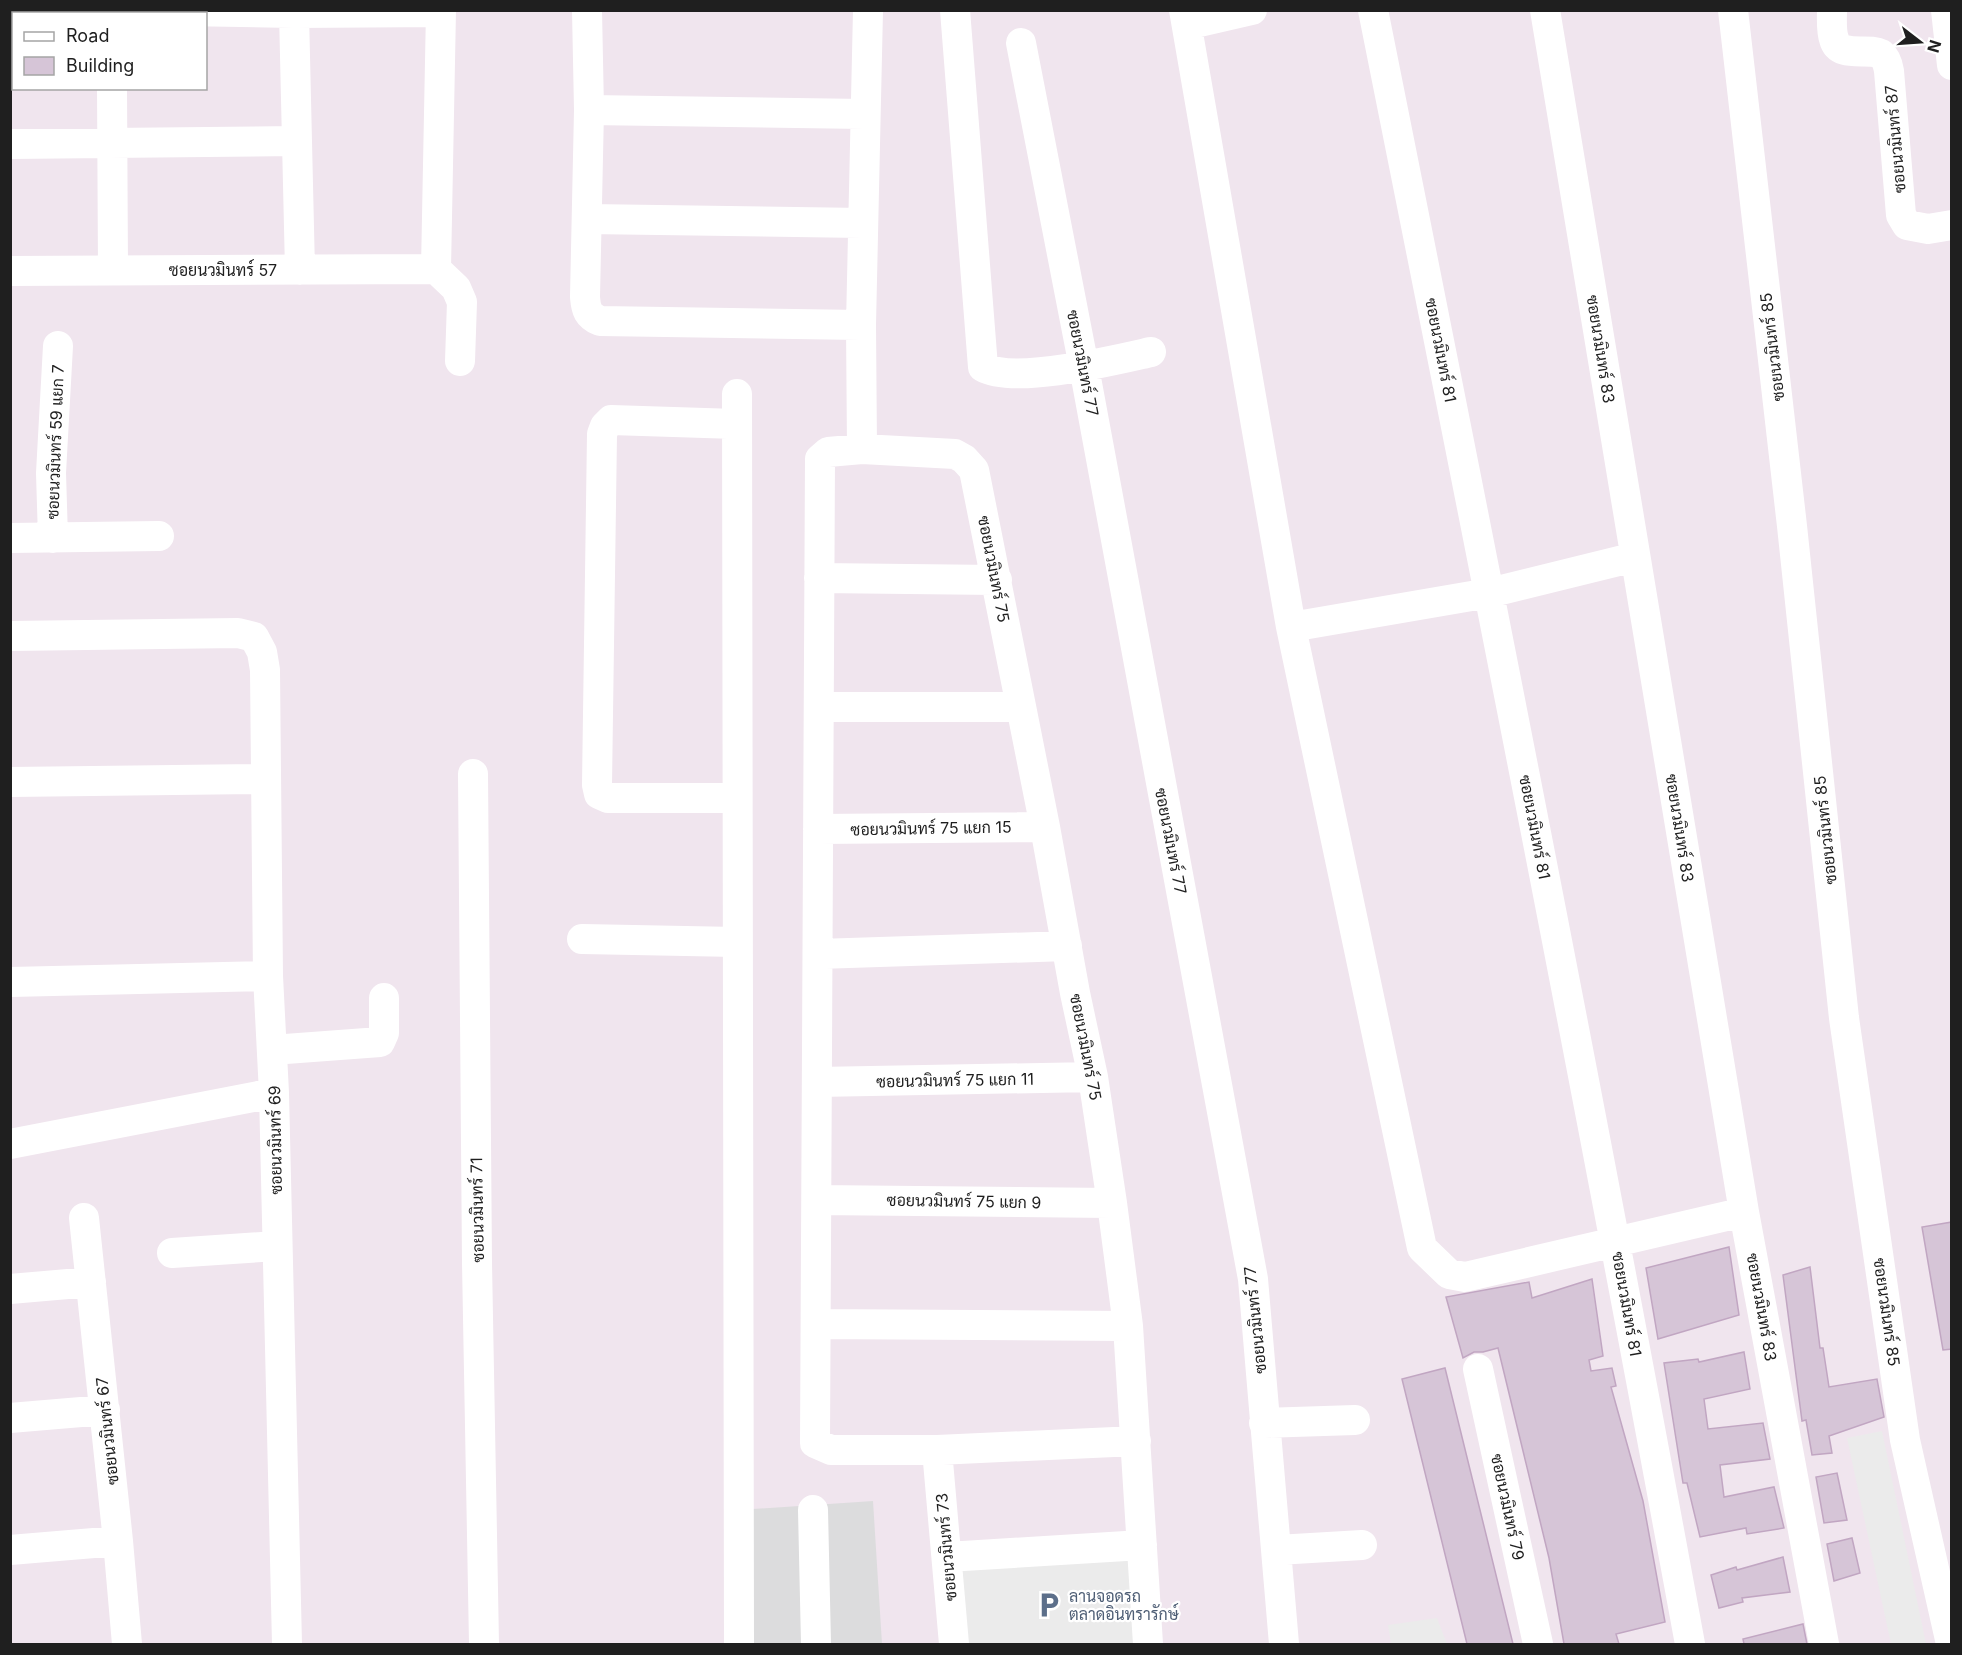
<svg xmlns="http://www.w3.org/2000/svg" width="1962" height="1655" font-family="Inter,Sarabun,sans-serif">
<rect width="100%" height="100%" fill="#f0e5ee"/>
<path fill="#dcdcdd" d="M873,1501l9,143h-143l-1,-134z"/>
<path fill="#ebebeb" d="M1882,1431l44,213h-35l-44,-206z
M1135,1553l1,91h-171l-5,-78z
M1437,1618l10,26h-56l-3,-19z"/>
<path fill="#d6c5d7" stroke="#c1a6c2" stroke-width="1.5" d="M1952,1222v127l-9,1 -21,-123z
M1729,1247l10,68 -81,24 -12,-71z
M1810,1267l10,81h3l6,39 48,-8 7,38 -55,19 3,17 -20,2 -6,-35 -4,1 -19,-146z
M1592,1279l11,77 -14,4 2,11 21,-3 4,18 -5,1 32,114 22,121 -49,12 3,10h-55l-15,-86 -51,-210 -15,4h-9l-11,6 -17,-61 83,-15 3,16z
M1744,1352l6,37 -46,10 4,30 55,-6 7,36 -50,6 4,32 50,-10 10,41 -37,6 -1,-6 -46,9 -13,-54h-4l-19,-120 34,-4 1,3z
M1445,1368l68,276h-46l-65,-265z
M1837,1473l10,47 -23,3 -8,-46z
M1852,1538l8,35 -26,8 -7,-37z
M1783,1557l7,35 -48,6 1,4 -24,6 -8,-33 25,-8 1,3z
M1803,1624l4,20h-63l-1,-5z"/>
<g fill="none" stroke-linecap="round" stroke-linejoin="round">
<path stroke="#fff" stroke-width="30" d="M74,10h26
M122,10l172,3 147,-1
M441,10l-5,259 20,19 6,14 -2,59
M587,10l2,100 -4,187c1,13 3,19 15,24l261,4
M955,10l28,357c31,18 132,-7 168,-15
M1184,10l107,617 131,621 27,26 16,3 279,-65
M1373,10c109,545 217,1089 317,1634
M1545,10l199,1202 80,432
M1733,10l59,516 52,492 61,422 46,204
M1832,10c0,9 -1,21 2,29 5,20 34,8 47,15 5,4 7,11 8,17l12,144 6,10 21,4 24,-4
M1946,10l6,55
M294,13l6,257
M1187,25l65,-15
M1021,43l63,324 169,912 31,365
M112,88l1,182
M589,110l276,4
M10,144l286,-3
M588,219l275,4
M10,271l426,-2
M737,394l2,1250
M736,424l-125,-4 -6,6 -3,8 -5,351 2,9 9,4h129
M862,449l-1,-124 7,-315
M10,538l149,-2
M53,538l-2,-65 7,-127
M819,578l178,2
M1291,627l198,-34 146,-36
M10,636l228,-3 16,4 8,15 3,18 3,306 6,117 13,551
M819,707h202
M473,774l4,489 7,381
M10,782l256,-3
M818,829l227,-2
M582,939l155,3
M818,954l249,-8
M10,982l258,-6
M272,1050l108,-8 4,-9v-35
M817,1082l276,-5
M10,1144l264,-51
M817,1200l295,3
M84,1218l34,323 9,103
M172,1253l105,-7
M10,1289l81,-7
M816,1324l312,2
M1478,1369l60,275
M10,1418l95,-8
M1264,1423l91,-3
M1136,1441l-199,9h-106l-16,-7 5,-984 8,-7 34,-3 93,5 9,5 10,11 71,357 30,166 18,84 19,126 16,123 20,318
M937,1450l17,194
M813,1510l3,134
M10,1550l108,-9
M1277,1550l85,-5
M947,1557l195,-12"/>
</g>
<defs>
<g id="parking-bare" transform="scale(2.07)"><path d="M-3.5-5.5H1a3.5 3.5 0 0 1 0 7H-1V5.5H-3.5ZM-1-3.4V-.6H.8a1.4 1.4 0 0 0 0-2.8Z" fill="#5c6f8a" stroke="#fff" stroke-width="2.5" paint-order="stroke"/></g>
</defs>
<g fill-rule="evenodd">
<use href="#parking-bare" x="1049" y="1605"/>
</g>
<g text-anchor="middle" stroke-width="4.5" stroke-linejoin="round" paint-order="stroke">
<g font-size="16" fill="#1f1f1f" stroke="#fff">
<text transform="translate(1895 139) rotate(-95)" y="6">ซอยนวมินทร์ 87</text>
<text x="223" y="276">ซอยนวมินทร์ 57</text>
<text transform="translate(1772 347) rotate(-97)" y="6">ซอยนวมินทร์ 85</text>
<text transform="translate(1601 349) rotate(81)" y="6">ซอยนวมินทร์ 83</text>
<text transform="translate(1441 350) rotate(79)" y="6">ซอยนวมินทร์ 81</text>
<text transform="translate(1083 363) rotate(79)" y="6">ซอยนวมินทร์ 77</text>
<text transform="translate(55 442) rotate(-88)" y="6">ซอยนวมินทร์ 59 แยก 7</text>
<text transform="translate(994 569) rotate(79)" y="6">ซอยนวมินทร์ 75</text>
<text transform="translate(1535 827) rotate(79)" y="6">ซอยนวมินทร์ 81</text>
<text transform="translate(931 828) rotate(-1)" y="6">ซอยนวมินทร์ 75 แยก 15</text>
<text transform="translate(1680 828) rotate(81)" y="6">ซอยนวมินทร์ 83</text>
<text transform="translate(1825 830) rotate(-96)" y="6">ซอยนวมินทร์ 85</text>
<text transform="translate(1171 841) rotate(79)" y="6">ซอยนวมินทร์ 77</text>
<text transform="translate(1086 1047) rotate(79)" y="6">ซอยนวมินทร์ 75</text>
<text transform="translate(955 1080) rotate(-1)" y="6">ซอยนวมินทร์ 75 แยก 11</text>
<text transform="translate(275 1140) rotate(-91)" y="6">ซอยนวมินทร์ 69</text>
<text transform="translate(964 1201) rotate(1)" y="6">ซอยนวมินทร์ 75 แยก 9</text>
<text transform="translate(477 1210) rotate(-91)" y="6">ซอยนวมินทร์ 71</text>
<text transform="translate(1627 1304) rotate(80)" y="6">ซอยนวมินทร์ 81</text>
<text transform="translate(1762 1307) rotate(80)" y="6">ซอยนวมินทร์ 83</text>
<text transform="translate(1887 1312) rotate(82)" y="6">ซอยนวมินทร์ 85</text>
<text transform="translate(1255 1320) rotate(-96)" y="6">ซอยนวมินทร์ 77</text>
<text transform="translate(107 1431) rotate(-96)" y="6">ซอยนวมินทร์ 67</text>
<text transform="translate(1508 1507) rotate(78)" y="6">ซอยนวมินทร์ 79</text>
<text transform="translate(946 1547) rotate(-95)" y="6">ซอยนวมินทร์ 73</text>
</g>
<g font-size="16" fill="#4e5e75" stroke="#fff" text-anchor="start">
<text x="1069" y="1602">ลานจอดรถ<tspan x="1069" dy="18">ตลาดอินทรารักษ์</tspan></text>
</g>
</g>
<rect width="1962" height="1655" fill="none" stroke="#1f1f1f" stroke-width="24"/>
<rect x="12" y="12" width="195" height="78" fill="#ffffff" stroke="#a5a5a5" stroke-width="1.5"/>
<rect x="24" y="32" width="30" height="9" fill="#ffffff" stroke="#a5a5a5" stroke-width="1.5"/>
<text x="66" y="42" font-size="18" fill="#1f1f1f">Road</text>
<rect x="24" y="57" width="30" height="18" fill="#d6c5d7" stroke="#a5a5a5" stroke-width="1.5"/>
<text x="66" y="72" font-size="18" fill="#1f1f1f">Building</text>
<g transform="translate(1920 42) rotate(107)" stroke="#ffffff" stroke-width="4.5" paint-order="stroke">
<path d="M0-4.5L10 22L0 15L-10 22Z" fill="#1f1f1f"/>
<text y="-9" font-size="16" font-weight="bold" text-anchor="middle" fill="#1f1f1f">N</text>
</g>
</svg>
